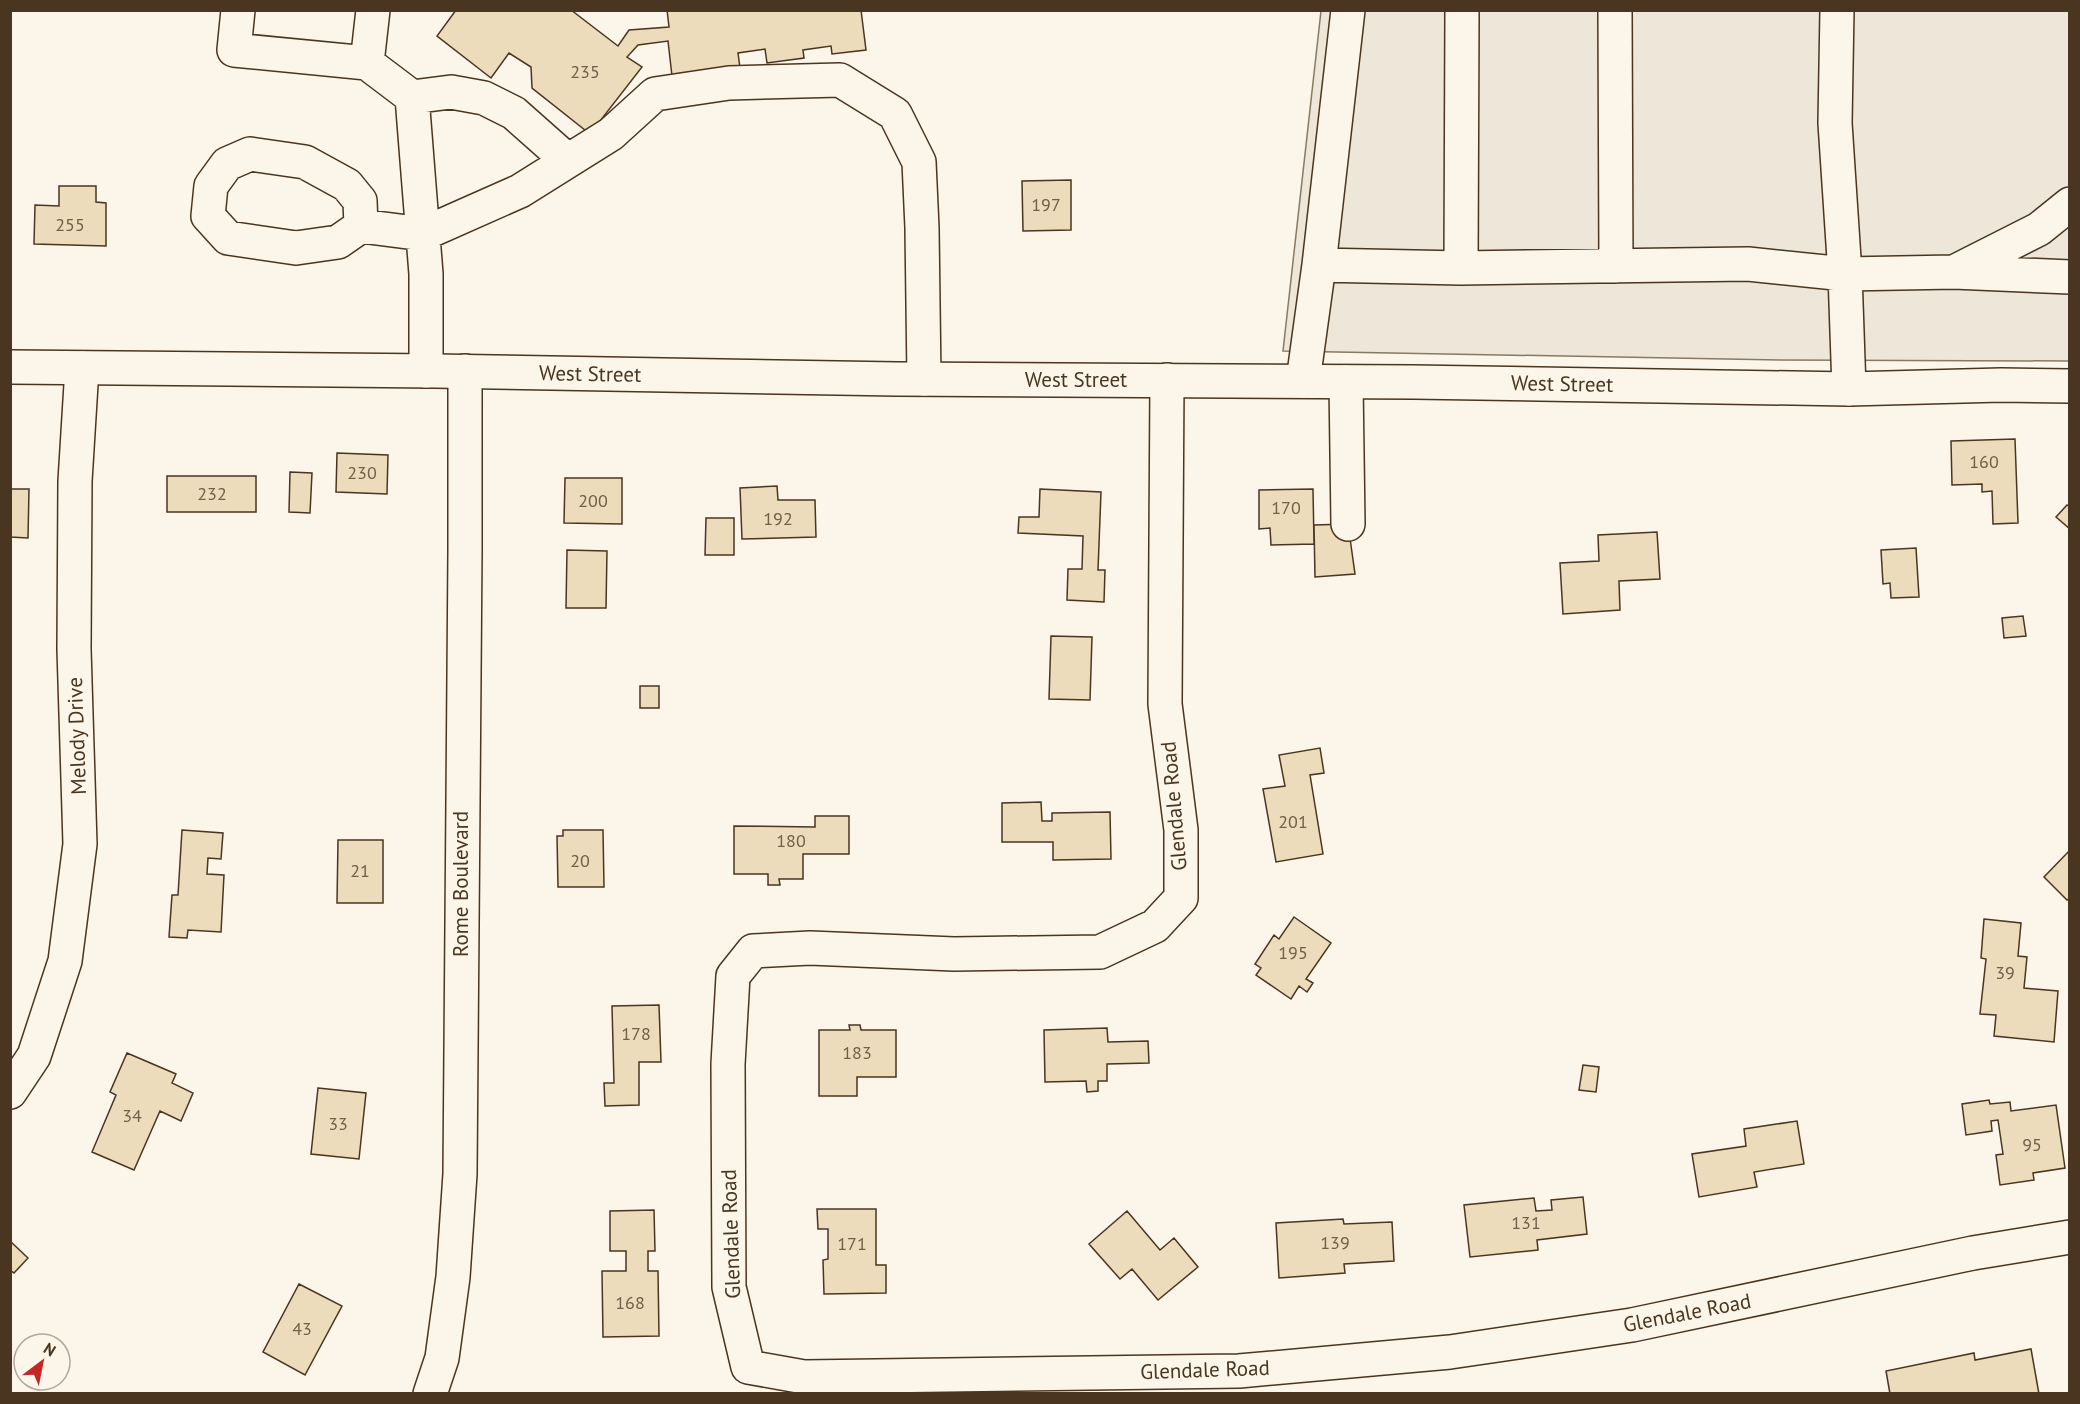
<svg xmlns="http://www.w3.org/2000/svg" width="2080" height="1404" font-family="'PT Sans',sans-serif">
<rect width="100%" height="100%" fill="#fbf6e9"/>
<path fill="#ede6d9" stroke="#887966" stroke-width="1.5" d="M1321,11h748v350l-289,-1 -497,-9z"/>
<path fill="#ecdcbc" stroke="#4a3520" stroke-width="1.5" d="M456,10h115l47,36 11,-16 40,-3 -2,-17h194l5,40 -34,4 -1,-8 -28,4 1,8 -37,5 -2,-14 -27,4 2,15 -68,8 -4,-35 -30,4 -11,12 15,10 -52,67 -58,-46 -1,-21 -22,-14 -18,25 -54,-42z
M1071,180v50l-48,1 -1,-50z
M59,186h37v16l10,1v43l-72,-2 1,-39 24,1z
M2015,439l3,84 -25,1 -1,-33 -10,1v-8l-30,1 -1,-44z
M337,453l51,2 -1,39 -51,-2z
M290,472l22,1 -2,40 -21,-1z
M167,476h89v36h-89z
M565,478h57v46l-58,-1z
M777,486l1,14h37l1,37 -74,2 -2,-51z
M10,489h19l-1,49 -18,-1z
M1040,489l61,3 -3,78h7l-1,32 -37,-2 1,-31h14l1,-33 -65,-3 1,-16h20z
M1313,489l1,55 -43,1 -1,-17 -11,1v-39z
M2067,505l3,2v22l-14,-12z
M706,518h28v37h-29z
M1348,524l7,50 -40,3 -1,-52z
M1657,532l3,47 -41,2 1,29 -57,4 -3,-51 39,-2 -1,-26z
M1916,548l3,49 -28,1 -1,-15 -7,1 -2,-34z
M567,550l40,1 -1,57h-40z
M2023,616l3,20 -22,2 -2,-20z
M1051,636l41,1 -2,63 -41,-1z
M640,686h19v22h-19z
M1320,748l4,25 -14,2 13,79 -47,8 -13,-73 22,-3 -6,-31z
M1041,802l1,19h10v-8l58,-1 1,47 -58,1v-18h-51v-39z
M815,816h34v38h-46v25h-24l1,6h-12v-11h-34v-48l81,1z
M182,830l41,3 -2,26 -13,-1 -1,16 17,1 -3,57 -33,-2 -1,8 -18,-1 3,-42h6z
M563,830h40l1,57h-46l-1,-51h6z
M338,840h45v63h-46z
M2070,850v48l-3,2 -23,-23z
M1294,917l37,26 -25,36 7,4 -6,9 -8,-6 -8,13 -35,-24 5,-7 -6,-4 19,-29 5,4z
M1984,919l37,4 -3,33 9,1 -3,31 34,3 -4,51 -60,-6 2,-21 -16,-1 6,-55 -5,-1z
M659,1005l2,57h-22v43l-34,1 -1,-23h10l-2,-77z
M849,1025h11l1,5h35v47h-39v19h-38v-66h31z
M1107,1028l1,14 40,-1 1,22 -42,1v17h-9v10l-11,1 -1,-11 -41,1 -1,-52z
M127,1053l49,21 -4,9 21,10 -12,28 -21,-10 -26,59 -42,-18 24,-57 -6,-3z
M1583,1065l16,2 -3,25 -17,-2z
M318,1088l48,5 -7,66 -48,-5z
M1989,1100l1,4 20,-2 1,9 45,-6 9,63 -32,5 1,7 -34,5 -4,-30 7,-1 -5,-34 -7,1 1,10 -26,4 -4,-31z
M1797,1121l7,43 -50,8 3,15 -58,10 -7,-43 54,-8 -2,-17z
M1583,1197l4,37 -50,6 1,10 -68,7 -6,-52 70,-7 2,13 16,-1 -1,-10z
M817,1209h59v56h10v28l-62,1 -1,-34 5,-1v-30h-10z
M654,1210l1,41h-7v20h10l1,65 -56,1 -1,-66h24v-20h-16v-40z
M1127,1211l33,39 14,-12 24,29 -40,33 -26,-31 -12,10 -31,-35z
M1343,1219l1,5 48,-2 2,39 -50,3 1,9 -66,5 -3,-55z
M10,1241l18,17 -14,15 -4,-3z
M299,1284l43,22 -37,69 -42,-23z
M2031,1349l8,45h-149l-4,-23 88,-18 1,7z"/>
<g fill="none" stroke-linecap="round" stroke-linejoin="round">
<g stroke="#4a3520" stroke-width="36">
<path id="minor" d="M238,10l-4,40 133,13 45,34 14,177v97
M1348,10l-29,255 142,3 287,-4 97,10 4,115
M1615,10l1,256
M1837,10l-2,113 10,151 109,-2
M367,63l6,-53
M412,97l39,-5 33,6 30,15 53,47
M2070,204l-31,25 -85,43 116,5
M361,226l-1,-25 -13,-16 -42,-23 -55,-8 -23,10 -16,22 -3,30 20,22 68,10 42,-6 23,-16 62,8 97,-43 91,-57 44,-40 74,-11 111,-3 55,34 24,48 3,66 2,151
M1461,268l1,-258
M1167,380l-2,324 16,126v68l-26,28 -55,26 -146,2 -144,-6 -57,3 -20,25 -5,88 1,223 19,80 56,10 435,-6 211,-19 182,-27 341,-72 97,-16
M1303,381l16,-116
M1346,382l2,142
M10,1092l24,-36 31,-95 15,-117 -6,-195 1,-168 7,-113
M430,1394l12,-36 11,-81 7,-103 5,-623v-180"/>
</g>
<g stroke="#4a3520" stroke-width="36">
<path id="major" d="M10,367l425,4 462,8 516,3 436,7 152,-4 69,1"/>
</g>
<use href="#minor" stroke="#fbf6e9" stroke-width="33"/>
<use href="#major" stroke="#fbf6e9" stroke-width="33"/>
</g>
<g text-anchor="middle" stroke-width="4.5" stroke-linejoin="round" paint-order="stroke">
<g font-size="18" fill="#725f47">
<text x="585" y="78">235</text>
<text x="1046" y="211">197</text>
<text x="70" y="231">255</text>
<text x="1984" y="468">160</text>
<text x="362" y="479">230</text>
<text x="212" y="500">232</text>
<text x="593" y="507">200</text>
<text x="1286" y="514">170</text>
<text x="778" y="525">192</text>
<text x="1293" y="828">201</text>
<text x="791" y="847">180</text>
<text x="580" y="867">20</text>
<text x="360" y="877">21</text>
<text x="1293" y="959">195</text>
<text x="2005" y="979">39</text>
<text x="636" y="1040">178</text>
<text x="857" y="1059">183</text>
<text x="132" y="1122">34</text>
<text x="338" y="1130">33</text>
<text x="2032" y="1151">95</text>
<text x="1526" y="1229">131</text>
<text x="1335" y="1249">139</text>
<text x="852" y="1250">171</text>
<text x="630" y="1309">168</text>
<text x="302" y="1335">43</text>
</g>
<g font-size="21" fill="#4a3520" stroke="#fbf6e9">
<text transform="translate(590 374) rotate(1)" y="7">West Street</text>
<text x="1076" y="387">West Street</text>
<text transform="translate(1562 384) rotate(1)" y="7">West Street</text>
<text transform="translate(77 736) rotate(-92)" y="7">Melody Drive</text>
<text transform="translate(1174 806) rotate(-95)" y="7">Glendale Road</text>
<text transform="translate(461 884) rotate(-90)" y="7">Rome Boulevard</text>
<text transform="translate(731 1234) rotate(-92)" y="7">Glendale Road</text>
<text transform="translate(1687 1313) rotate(-11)" y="7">Glendale Road</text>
<text transform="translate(1205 1370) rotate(-2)" y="7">Glendale Road</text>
</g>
</g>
<rect width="2080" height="1404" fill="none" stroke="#4a3520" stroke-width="24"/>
<g transform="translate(42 1362) rotate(32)"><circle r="28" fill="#fbf6e9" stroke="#b4a999" stroke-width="1.5"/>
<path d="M0-4.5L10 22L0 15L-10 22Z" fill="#c62828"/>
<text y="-9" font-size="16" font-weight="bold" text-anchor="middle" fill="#4a3520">N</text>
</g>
</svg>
